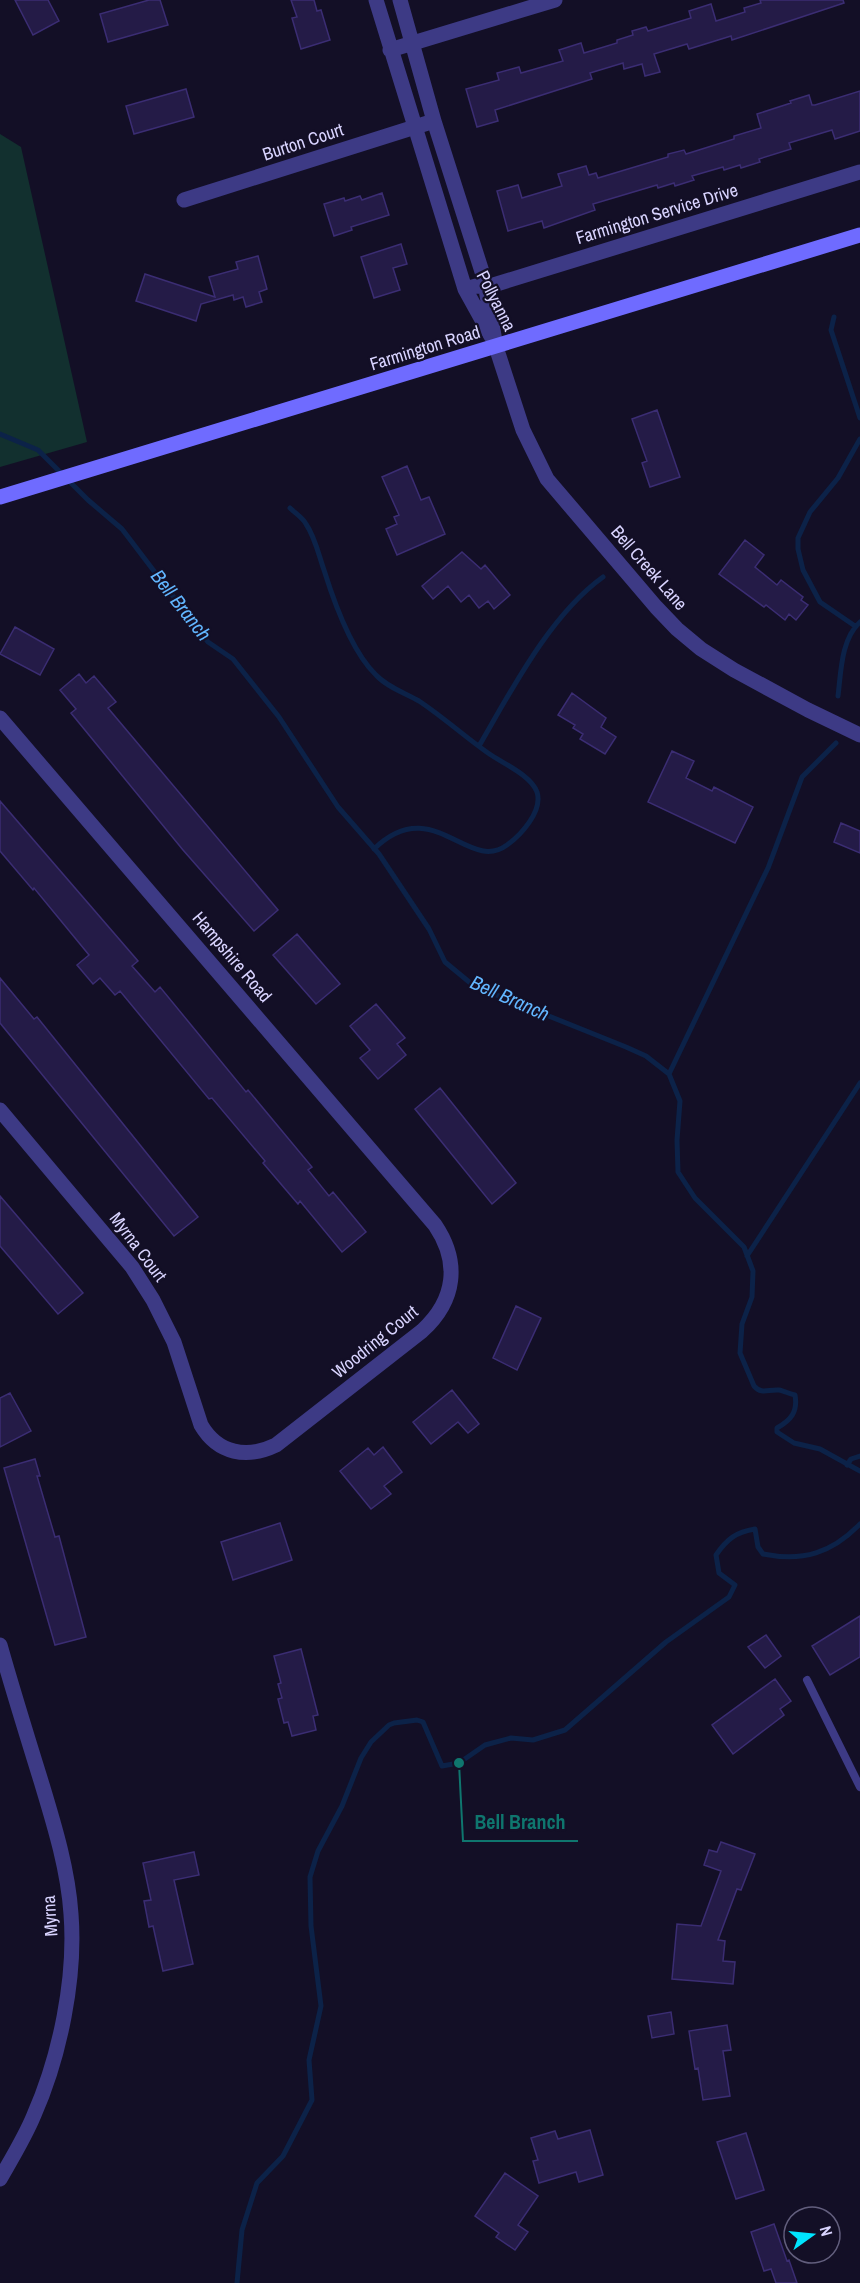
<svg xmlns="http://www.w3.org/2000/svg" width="860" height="2283" font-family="'Archivo Narrow',sans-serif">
<rect width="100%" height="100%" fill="#130f26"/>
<path fill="#12302f" d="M0,134l21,13 66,295 -87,25z"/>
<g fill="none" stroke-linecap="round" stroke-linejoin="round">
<path stroke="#0c2248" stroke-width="5" d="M834,317l-3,13 29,88
M0,434l38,16 50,50 34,29 86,113 25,17 46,58 59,90 41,47 50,75 16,33 29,24 152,61 20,9 23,18 11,27 -3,39 1,32 17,26 49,49 9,24 -1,26 -10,27 -2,29 14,33c8,9 14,3 25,4 5,1 11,4 16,5 3,17 -4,25 -18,33v4l17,11 26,6 40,22
M290,508c5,5 13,10 16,16 9,13 13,32 18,46 10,32 28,82 52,105 11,12 29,18 43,26 24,16 45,35 69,52 14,10 43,22 49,39 6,19 -16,43 -30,53 -39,29 -74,-53 -133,4
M855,626l-35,-24 -17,-32 -5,-21v-11l12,-26 28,-34 22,-39
M838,696c3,-24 3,-57 22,-74
M479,746c32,-55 71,-131 124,-169
M669,1074l99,-206 34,-91 34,-34
M747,1256l113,-173
M847,1465l4,-6 9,-3
M237,2283l5,-53 15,-47 26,-27 29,-56 -3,-40 12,-54 -10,-80 -1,-49 8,-26 24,-45 19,-48 10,-16 18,-17 5,-2 23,-3 6,2 19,44 17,-3 26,-18 26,-7 22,2 32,-10 101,-88 63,-45 6,-12 -16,-12 -3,-18c11,-16 20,-23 39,-26l3,18 5,7c40,8 69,-1 97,-30"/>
</g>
<path fill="#241b47" stroke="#3b2d73" stroke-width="1.5" d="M15,0h33l11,21 -26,14z
M149,0h11l8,25 -60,17 -8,-28z
M291,0h23l3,11 4,-1 9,30 -29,9 -9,-31 5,-1z
M760,0h83l1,3 -112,37 -1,-4 -42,13 -2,-5 -33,10 6,18 -15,4 -3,-12 -18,5 -1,-6 -33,10 2,6 -97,31 3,11 -21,6 -11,-38 33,-9 -2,-7 22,-6 2,6 42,-12 -4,-11 22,-7 3,10 33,-10v-3l16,-5 -1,-4 14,-4 2,4 43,-13 -2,-7 22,-7 5,17 29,-9 -1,-4 17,-5z
M186,89l8,28 -60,17 -8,-28z
M860,91v40l-25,8 -3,-9 -43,13 2,6 -32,10 1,3 -19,6 -1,-3 -16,5 -1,-3 -31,9 2,4 -19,6 -1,-3 -16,5 -1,-3 -64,19 2,6 -51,18 -2,-7 -34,10 -11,-40 21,-6 4,13 40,-12 -4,-12 28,-8 3,9 7,-2 2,5 70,-21v-3l16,-4 2,4 48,-15v-3l27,-8 -4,-14 34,-11 -1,-2 19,-6 3,10h3z
M382,193l7,22 -38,12 1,3 -18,6 -10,-32 20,-6 1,3 15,-5 2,4z
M401,244l6,20 -14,4 7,22 -26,8 -13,-41z
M258,256l9,33 -8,3 3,10 -16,5 -3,-10 -9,3 -1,-5 -32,9 -5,17 -60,-20 9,-27 70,23 -6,-20 29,-8 -2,-7z
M657,410l23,67 -30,10 -8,-24 5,-2 -15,-42z
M407,466l14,34 8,-3 16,37 -48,21 -11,-26 11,-5 -3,-7 5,-2 -17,-38z
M745,540l19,15 -9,12 22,18 4,-5 22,17 -2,3 7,5 -12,15 -7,-6 -4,6 -19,-15 -2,2 -45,-33z
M462,552l19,17 4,-4 25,30 -16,14 -6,-8 -9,7 -10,-13 -8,7 -13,-16 -15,13 -11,-13z
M15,627l39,22 -14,26 -40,-21z
M79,674l7,9 8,-7 22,26 -8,6 170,202 -24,21 -71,-81 -112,-137 5,-4 -16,-19z
M572,693l34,25 -5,9 15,10 -11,17 -25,-15 3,-5 -10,-6 2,-3 -17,-10z
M672,751l22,10 -8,17 26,13 2,-4 39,20 -18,36 -87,-41z
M0,801l138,160 -6,5 23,26 5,-5 86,105 2,-2 64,77 -4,3 21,26 4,-4 33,40 -24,20 -42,-51 -2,3 -35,-41 2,-2 -53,-63 -3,1 -89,-108 -5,4 -15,-17 -7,6 -16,-19 12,-10 -55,-67 -1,2 -33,-39z
M841,823l19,8v22l-26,-11z
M297,934l43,50 -24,20 -43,-49z
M0,978l34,41 3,-2 161,200 -24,19 -174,-213z
M376,1004l29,34 -8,6 9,11 -28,24 -18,-21 10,-8 -20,-24z
M440,1088l76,95 -24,21 -77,-95z
M0,1196l83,97 -25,21 -58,-68z
M516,1306l25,12 -24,52 -24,-12z
M452,1390l27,34 -11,9 -10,-11 -27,22 -18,-22z
M10,1393l21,38 -31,16v-49z
M383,1447l19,25 -18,14 7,8 -20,15 -31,-38 28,-23 6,7z
M35,1459l5,17h-3l18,61 4,-1 27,101 -31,8 -51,-177z
M280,1523l12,37 -59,20 -12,-38z
M860,1616v41l-30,18 -18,-29z
M766,1635l15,21 -16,12 -17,-21z
M301,1649l17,66 -5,1 3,14 -24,6 -4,-14 -4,1 -6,-24 4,-1 -4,-14 3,-1 -7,-27z
M775,1679l16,22 -11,8 4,6 -51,39 -21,-29z
M721,1842l34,12 -14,36 -4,-1 -19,51 7,1 -2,20 12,1 -2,22 -61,-5 5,-55 24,2 20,-55 -17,-6 5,-15 8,2z
M194,1852l5,23 -25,5 19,84 -30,7 -10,-45 -4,1 -5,-26 7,-1 -8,-37z
M671,2012l3,22 -22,4 -4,-22z
M727,2025l4,25 -8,1 7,45 -27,4 -5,-32 -3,1 -6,-38z
M590,2130l13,45 -24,7 -3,-10 -37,11 -6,-22 5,-1 -7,-22 24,-7 3,8z
M746,2133l18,57 -28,9 -19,-57z
M505,2173l33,23 -20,29 10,7 -13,18 -19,-13 3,-4 -24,-17z
M774,2224l13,37 2,-1 8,23h-21l-5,-14 -7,2 -13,-39z"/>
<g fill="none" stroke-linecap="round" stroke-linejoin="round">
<path stroke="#3d3a85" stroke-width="8" d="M807,1680l53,107"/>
<path stroke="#3d3a85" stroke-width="15" d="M376,0l89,289 26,47
M400,0l34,121 50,157 12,69 27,83 24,49 109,128 21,22 24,20 33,21 74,40 52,25
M390,50l165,-50
M184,200l250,-79
M465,289l11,-3 11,1 373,-115
M0,718l435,507c25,37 21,75 -13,106l-146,114c-29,14 -58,9 -75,-20l-27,-83 -21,-42 -21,-33 -132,-157
M0,1645c13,46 27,91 41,136 13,43 27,88 30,133 5,64 -11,142 -37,201 -9,22 -22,43 -34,64"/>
<path stroke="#6f6bff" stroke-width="15" d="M0,497l860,-262"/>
</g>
<g text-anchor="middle" stroke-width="4.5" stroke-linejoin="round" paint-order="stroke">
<g font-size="18" fill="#d9d4ff" stroke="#130f26">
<text transform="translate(303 142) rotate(-18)" y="6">Burton Court</text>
<text transform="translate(657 214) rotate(-17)" y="6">Farmington Service Drive</text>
<text transform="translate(496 301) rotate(63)" y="6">Pollyanna</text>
<text transform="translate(425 348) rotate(-17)" y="6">Farmington Road</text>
<text transform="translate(649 568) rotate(49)" y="6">Bell Creek Lane</text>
<text transform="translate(232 957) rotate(50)" y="6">Hampshire Road</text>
<text transform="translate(138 1247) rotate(53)" y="6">Myrna Court</text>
<text transform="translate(375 1342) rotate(-39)" y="6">Woodring Court</text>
<text transform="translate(50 1916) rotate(-94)" y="6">Myrna</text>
</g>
<g font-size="20" font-style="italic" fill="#62b6ff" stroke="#130f26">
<text transform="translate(181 605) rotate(52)" y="7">Bell Branch</text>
<text transform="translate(510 998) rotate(24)" y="7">Bell Branch</text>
</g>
</g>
<path fill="none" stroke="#0f766e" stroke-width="2" d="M459 1763L463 1841H578"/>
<circle fill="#0f766e" stroke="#130f26" stroke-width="2" cx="459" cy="1763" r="6"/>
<g font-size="20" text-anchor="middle" font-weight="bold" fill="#0f766e" stroke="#130f26" stroke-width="4.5" stroke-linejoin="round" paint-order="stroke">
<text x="520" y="1829">Bell Branch</text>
</g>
<g transform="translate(812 2235) rotate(75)"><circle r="28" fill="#130f26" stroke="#625e7d" stroke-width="1.5"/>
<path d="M0-4.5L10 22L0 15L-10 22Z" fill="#00e5ff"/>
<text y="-9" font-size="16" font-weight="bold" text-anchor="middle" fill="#d9d4ff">N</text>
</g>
</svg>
